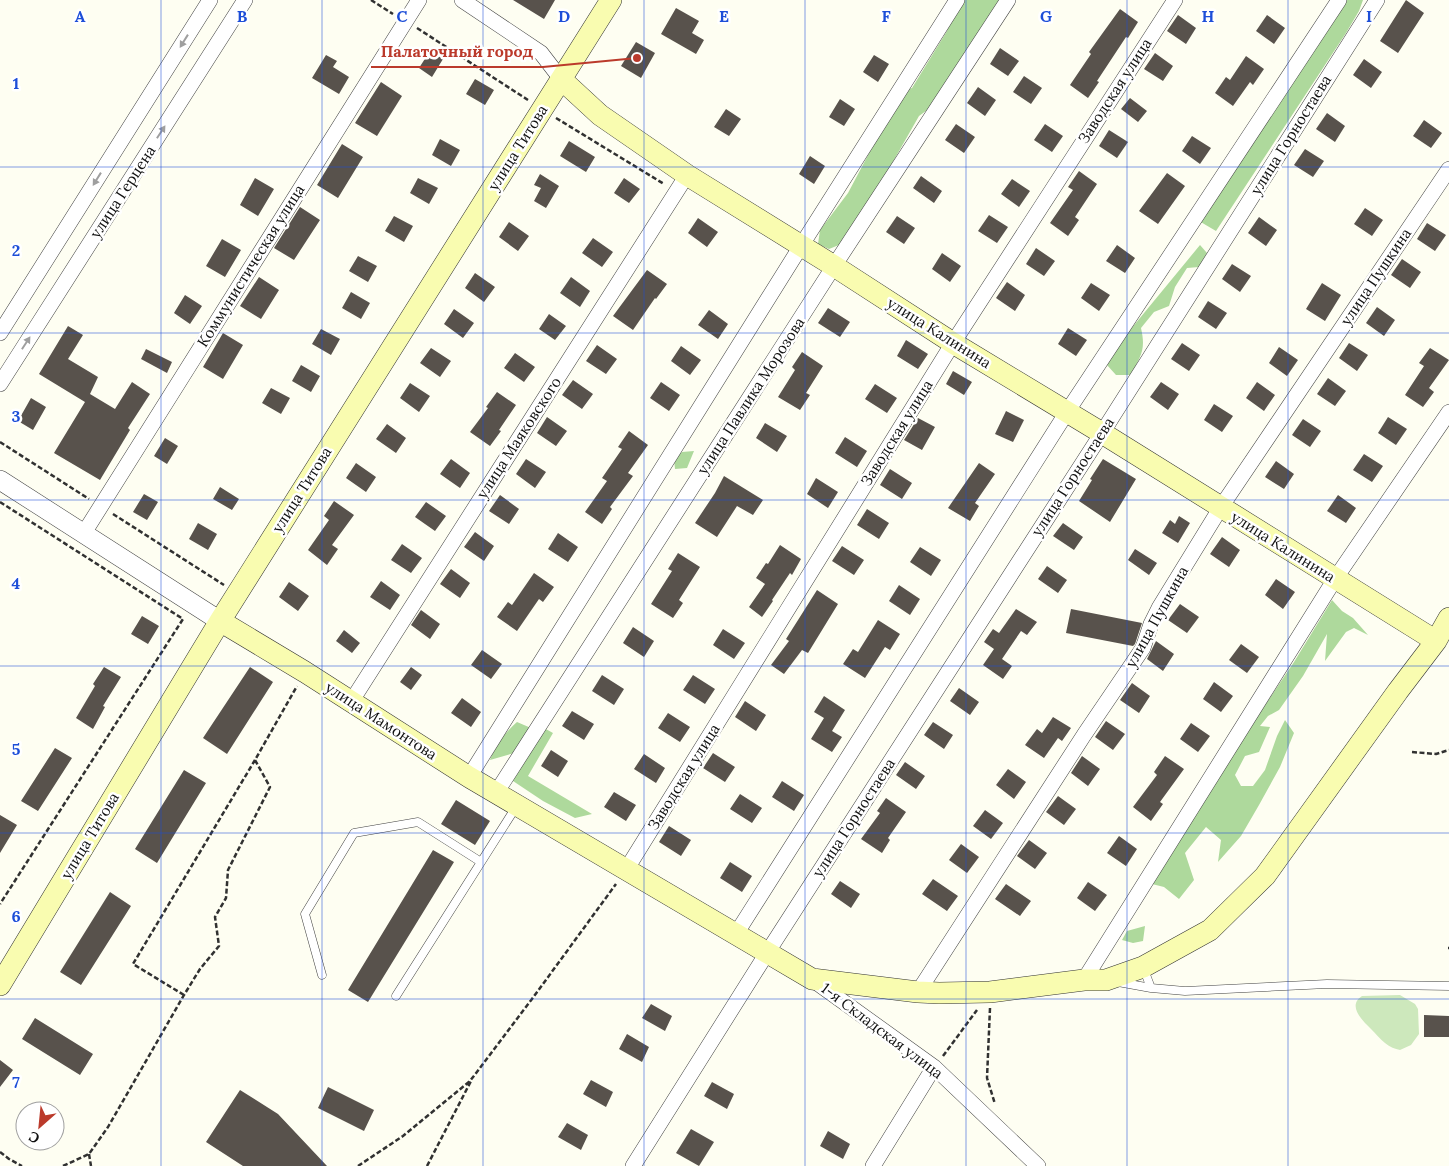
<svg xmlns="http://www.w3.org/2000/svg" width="1449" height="1166" font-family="Lora,serif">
<rect width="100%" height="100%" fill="#fefef2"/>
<path fill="#cde8bc" d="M1400,995l15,9 3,5 1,25 -8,11 -11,5c-5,-1 -10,-3 -15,-7 -5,-4 -10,-10 -14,-14 -9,-9 -24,-23 -9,-33z"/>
<path fill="#aed99c" d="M963,0h40l-73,108 -11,8 -45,79 -35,50 -10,4 -11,-5 2,-14 28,-37 54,-102 10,-3 35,-57 3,-11z
M1345,0h18l-4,11 -13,22 -130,198 -17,-10z
M1200,245l7,8 -8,14 -12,1 -12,19 -6,19 -15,6 -13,16c5,22 0,27 -10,47h-15l-9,-10 14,-24z
M694,451l-7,17 -12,1 -1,-10 8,-7z
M1332,600l10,11 11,7 15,17 -14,-7 -8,4 -21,29 2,-27 -24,42 -24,34 -11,6 -8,10 10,1 -11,25 -14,4 -10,19 6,11h12l12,-16 12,-34 8,-16 9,13 -14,34 -21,38 -18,31 -23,26 3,-22 -15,-13 -21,26 9,27 -15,19 -15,-12 -12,-3 56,-94 86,-128z
M517,722l14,6 -17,25 -24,7c7,-18 13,-25 27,-38z
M544,728l9,5 -25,43 64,38 -17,4 -32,-17 -33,-22z
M1145,926l-2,15 -10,2 -11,-3 5,-9z"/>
<path fill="#58524c" d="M513,0h42l-11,19z
M1406,0l18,13 -26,40 -18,-12z
M676,8l23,13 -7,12 12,7 -8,14 -35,-20z
M1120,9l18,13 -10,16 -2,-1 -29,44 2,1 -11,16 -18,-13 21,-31 -2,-2z
M1178,15l18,13 -10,16 -19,-13z
M1267,15l18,13 -11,16 -18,-13z
M636,42l19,11 -14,25 -20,-12z
M1000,48l19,13 -11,15 -18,-12z
M430,51l13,8 -11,18 -13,-9z
M1155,53l18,13 -10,15 -19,-12z
M326,55l11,6 -4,6 16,10 -10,17 -27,-16z
M874,55l15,9 -11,18 -15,-10z
M1246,56l18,13 -11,16 -3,-3 -17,24 -18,-13 11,-16 4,3z
M1364,59l18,13 -11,16 -18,-13z
M1024,76l18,12 -11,16 -18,-12z
M475,79l19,11 -9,15 -19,-11z
M381,82l21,14 -25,40 -22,-13z
M978,87l18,13 -11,16 -18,-13z
M1130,98l17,13 -9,11 -17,-13z
M840,99l15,10 -11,17 -15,-9z
M726,109l15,10 -12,17 -15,-9z
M1327,113l18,13 -10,16 -19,-13z
M1424,120l18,13 -11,15 -18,-12z
M956,124l19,13 -11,16 -19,-13z
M1045,124l18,12 -11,16 -18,-12z
M1109,130l19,12 -11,16 -18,-12z
M1192,136l19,12 -11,16 -18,-13z
M440,139l20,11 -9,16 -19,-11z
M569,141l26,16 -9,15 -26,-16z
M342,144l21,13 -25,41 -21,-13z
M1305,149l19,12 -11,16 -19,-12z
M810,156l15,10 -11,18 -15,-10z
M1079,171l18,13 -22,33 4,3 -11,16 -18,-13 23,-33 -5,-3z
M1167,173l18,13 -27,38 -19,-13z
M540,174l19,12 -13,22 -12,-7 7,-13 -7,-3z
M921,176l21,15 -8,12 -21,-15z
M255,178l19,11 -16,27 -18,-11z
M418,178l20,10 -9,16 -19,-11z
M624,178l16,11 -11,14 -15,-10z
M1012,179l18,12 -11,16 -18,-13z
M300,207l20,13 -26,40 -20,-12z
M1365,208l18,12 -11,16 -18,-12z
M989,215l19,12 -11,16 -19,-12z
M394,216l19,10 -9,16 -19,-11z
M897,216l18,12 -11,16 -18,-12z
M1259,217l18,13 -11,16 -18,-13z
M698,218l20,14 -11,15 -19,-14z
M509,222l20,14 -11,15 -19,-14z
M1427,223l19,12 -11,16 -18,-12z
M593,238l20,14 -11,15 -20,-14z
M222,239l19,11 -16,27 -19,-11z
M1117,245l18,13 -10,15 -19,-12z
M1036,248l19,13 -11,15 -18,-12z
M942,253l19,13 -11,16 -18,-13z
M358,256l19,10 -9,16 -19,-11z
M1402,259l19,13 -11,16 -19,-13z
M1232,264l19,12 -11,16 -18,-13z
M647,270l20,14 -11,15 -1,-1 -22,32 -20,-14z
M475,273l20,14 -11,15 -19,-14z
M259,277l20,13 -18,29 -21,-13z
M571,277l19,14 -10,16 -20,-14z
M1007,282l18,13 -10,16 -19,-13z
M1091,283l19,12 -11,16 -18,-13z
M1322,283l19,12 -16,26 -19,-12z
M351,292l19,11 -9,16 -19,-11z
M185,295l17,11 -12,18 -16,-11z
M1208,301l19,12 -11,16 -18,-12z
M1377,307l18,13 -11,16 -18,-13z
M828,308l22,14 -10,15 -22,-14z
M454,309l20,14 -11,15 -19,-14z
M709,310l19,14 -10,15 -20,-14z
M549,314l17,12 -11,14 -16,-11z
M68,326l15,9 -15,24 30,18 -8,17 25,15 17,-27 18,12 -22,34 2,2 -30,50 -46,-27 31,-51 -46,-28z
M1068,328l19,12 -11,16 -18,-12z
M321,329l19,10 -9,16 -19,-11z
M223,333l20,12 -20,34 -20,-12z
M906,340l22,14 -10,15 -21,-13z
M1182,343l18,12 -11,16 -18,-12z
M1349,343l19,12 -11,16 -18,-13z
M597,345l20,14 -11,15 -20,-13z
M681,346l20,14 -11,15 -19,-14z
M1279,347l19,13 -11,16 -18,-13z
M431,348l20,13 -11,16 -20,-14z
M1430,348l19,12 -20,28 5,4 -11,15 -18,-12 19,-29 -5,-3z
M146,349l26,13 -5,11 -26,-14z
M802,352l21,14 -17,27 4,2 -10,15 -22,-13 17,-27 -3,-3z
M515,353l20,14 -11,15 -20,-14z
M301,365l19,11 -9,16 -19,-11z
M953,371l19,11 -8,13 -18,-11z
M1328,378l18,13 -11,15 -18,-12z
M573,380l20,14 -11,15 -20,-14z
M661,382l19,13 -11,16 -19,-13z
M1161,382l18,12 -11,16 -18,-13z
M1257,382l18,13 -11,16 -18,-13z
M410,383l20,13 -11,16 -19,-14z
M875,384l22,14 -10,15 -22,-14z
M271,388l19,10 -9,16 -19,-11z
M497,392l19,13 -17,25 2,1 -11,15 -20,-14 18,-24 -2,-1z
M31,398l15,9 -13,23 -15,-9z
M1214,404l19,12 -11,16 -18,-12z
M1006,411l18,9 -11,22 -18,-8z
M547,417l20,14 -11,15 -19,-13z
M1388,417l19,12 -11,16 -18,-12z
M918,418l17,9 -13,23 -18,-10z
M1303,419l18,12 -11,16 -18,-12z
M765,423l22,13 -10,16 -21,-14z
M387,424l19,14 -10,15 -20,-14z
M629,431l19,14 -20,28 5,3 -23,31 2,2 -10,15 -17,-12 22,-31 -5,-3 20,-29 -4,-2z
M845,437l22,14 -10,16 -22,-14z
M165,438l13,8 -11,18 -13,-8z
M1364,454l19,12 -11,16 -19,-12z
M451,459l19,14 -10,15 -20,-14z
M526,459l20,13 -11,16 -19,-14z
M1103,459l33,20 -26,43 -31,-21 13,-21 -2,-1z
M1276,461l18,13 -10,15 -19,-12z
M356,463l20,14 -10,15 -20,-14z
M979,463l16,11 -20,29 4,3 -9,15 -22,-13z
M890,469l22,14 -10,16 -22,-14z
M724,476l39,24 -10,15 -16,-9 -20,31 -22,-14 20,-30z
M816,478l22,14 -10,16 -21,-14z
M220,487l19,12 -7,11 -19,-11z
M144,494l14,8 -11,18 -14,-8z
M500,495l19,14 -10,15 -20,-13z
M1338,495l18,13 -10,15 -19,-12z
M334,501l20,14 -22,30 6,4 -11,16 -19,-15 21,-30 -5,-4z
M426,502l20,14 -11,15 -20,-14z
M867,509l22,14 -10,16 -22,-14z
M1179,516l11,7 -12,20 -16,-10 8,-13 5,4z
M198,523l19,11 -9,16 -19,-11z
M1063,523l20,14 -9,13 -21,-14z
M475,532l19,14 -10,15 -20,-14z
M558,533l20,14 -10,15 -20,-13z
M1222,537l18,13 -11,17 -19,-13z
M402,544l20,14 -11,15 -20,-13z
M780,545l21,14 -9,16 -2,-2 -18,27 1,1 -11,16 -13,-10 16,-23 -9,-6 10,-15 2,1z
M842,546l22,14 -10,15 -22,-14z
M920,547l21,13 -10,16 -21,-14z
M1135,549l22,14 -8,12 -21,-15z
M678,553l22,14 -21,33 4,3 -10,15 -22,-14 21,-33 -4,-2z
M1047,566l20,14 -9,13 -20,-14z
M451,569l19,14 -10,15 -20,-14z
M534,573l20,14 -11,15 -4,-3 -22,32 -20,-14 11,-15 4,3z
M1276,579l19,13 -12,17 -18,-14z
M381,581l19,14 -10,15 -20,-13z
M289,582l20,14 -11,15 -19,-14z
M899,585l21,14 -10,16 -21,-14z
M817,590l21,14 -30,49 -6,-3 -18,24 -13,-9 18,-24 -3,-2z
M1180,604l19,13 -12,16 -19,-13z
M1016,609l21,13 -10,13 -6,-4 -19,28 10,7 -9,13 -20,-14 11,-16 -10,-7 9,-13 6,4z
M1071,609l71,14 -7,21 -2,2 -67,-13z
M421,610l19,14 -10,15 -19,-14z
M142,616l17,10 -11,18 -17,-10z
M878,620l22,14 -10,16 -5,-3 -20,31 -22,-14 10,-15 5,3z
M633,627l21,14 -10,16 -21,-14z
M723,629l22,14 -11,16 -21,-14z
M344,630l16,13 -8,10 -16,-12z
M1156,641l18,13 -11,17 -16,-12z
M1241,644l18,13 -12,16 -18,-13z
M482,650l20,14 -11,15 -20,-14z
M104,667l17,10 -18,29 2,1 -12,22 -17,-11 19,-32 -2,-2z
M250,667l23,15 -46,72 -24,-16z
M411,667l11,8 -11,15 -11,-8z
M602,675l22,14 -10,16 -22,-14z
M693,675l22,14 -10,15 -22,-14z
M1214,682l19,14 -12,16 -18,-13z
M1132,683l18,13 -11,17 -19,-13z
M959,688l20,14 -9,13 -20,-14z
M824,696l21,14 -13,21 10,6 -10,15 -21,-13 13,-21 -10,-6z
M462,698l19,14 -10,15 -20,-14z
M745,701l21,14 -10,16 -21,-14z
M572,711l22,13 -10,16 -22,-14z
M668,713l22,14 -10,15 -22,-14z
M1053,717l18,11 -9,13 -4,-3 -14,20 -19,-13 12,-16 5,4z
M1106,721l19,13 -12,16 -18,-13z
M933,722l20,13 -9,14 -20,-14z
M1191,723l19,13 -12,16 -18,-13z
M55,748l17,10 -34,53 -17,-10z
M551,750l17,11 -10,16 -17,-11z
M713,753l22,14 -10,15 -22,-14z
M644,754l21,14 -9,15 -22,-14z
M1082,756l18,13 -12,17 -17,-13z
M1165,756l19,13 -24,33 3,2 -12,17 -18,-14 24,-32 -3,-3z
M905,762l20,14 -9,13 -20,-14z
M1008,769l18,13 -12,17 -18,-14z
M184,770l22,13 -49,80 -22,-14z
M782,781l22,14 -10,16 -22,-14z
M614,792l22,13 -10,16 -22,-14z
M740,794l22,14 -10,15 -22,-14z
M1058,796l18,13 -12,16 -18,-13z
M886,798l20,14 -18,26 2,2 -8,13 -21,-14 19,-26 -3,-2z
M456,800l34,21 -15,24 -34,-21z
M985,810l18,13 -12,16 -18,-13z
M0,815l17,10 -17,28z
M669,826l22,14 -10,16 -22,-14z
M1119,836l18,13 -11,17 -19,-13z
M1029,840l18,13 -12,16 -18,-13z
M961,844l18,13 -12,16 -18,-13z
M433,850l21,12 -86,140 -20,-12z
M730,862l22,14 -10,16 -22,-14z
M933,879l25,17 -11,15 -25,-17z
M840,881l20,13 -9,14 -20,-14z
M1088,882l19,13 -12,16 -18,-13z
M1006,884l25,17 -11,15 -25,-17z
M110,892l21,14 -50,79 -21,-13z
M651,1004l21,12 -7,15 -23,-13z
M1424,1015l25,1v21h-25z
M35,1018l58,36 -13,21 -58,-36z
M627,1034l22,13 -7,15 -23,-13z
M0,1060l13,10 -13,17z
M591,1080l22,12 -7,15 -23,-13z
M712,1082l22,12 -7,15 -23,-13z
M328,1087l46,23 -10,21 -46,-23z
M240,1090l38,24 49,52h-84l-37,-24z
M567,1123l21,12 -7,15 -23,-13z
M691,1129l23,13 -15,24 -23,-13z
M828,1131l22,13 -7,15 -23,-13z"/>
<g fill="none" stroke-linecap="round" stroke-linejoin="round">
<g stroke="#424242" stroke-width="9">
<path id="service" d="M1143,967l8,21 34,3 142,-7 122,2
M322,975l-17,-61 49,-81 64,-11 63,40
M1118,982l33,6
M396,996l120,-189"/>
</g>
<g stroke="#424242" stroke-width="16">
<path id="minor" d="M462,0l79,53 20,26
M0,333l210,-333
M0,384l245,-384
M84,533l335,-533
M351,702l336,-527
M469,777l332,-531 156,-246
M496,793l338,-527 174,-266
M626,870l327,-527 222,-343
M736,934l331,-522 272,-412
M813,980l121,87 104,99
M1084,980l251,-401 114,-167
M918,992l166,-257 59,-87 8,-24 8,-16 62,-101 228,-338
M633,1166l134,-213 335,-520 275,-433
M873,1166l61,-99"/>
</g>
<g stroke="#424242" stroke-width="20">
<path id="tertiary" d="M0,480l220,141"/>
</g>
<g stroke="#313131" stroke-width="22">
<path id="secondary" d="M561,79l39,36 87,60 147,91 119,77 149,90 334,208
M220,621l85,51 164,105 343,202 106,13 21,1 51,-1 94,-12h22l37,-13 67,-37 55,-54 133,-185 38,-50 13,-23
M0,985l220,-364 391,-621"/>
</g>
<path stroke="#313131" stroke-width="2.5" stroke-dasharray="5 2.5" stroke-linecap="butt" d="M371,0l22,14
M417,28l111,72
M556,118l108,66
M0,442l89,57
M0,502l183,117 -183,285
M113,514l111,71
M1412,752l24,2 13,-4
M1448,948h1
M184,995l-51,-31 122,-204
M990,1008l-3,70 8,26
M943,1056l34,-46
M0,1152l9,7 13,7
M89,1154l2,12
M63,1166l26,-12 19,-27 76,-132 16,-26 19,-23 -4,-29 11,-19 2,-28 42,-83 -15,-27 42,-74
M358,1166l45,-30 67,-55 62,-82 84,-115
M427,1166l44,-85"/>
<use href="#service" stroke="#fff" stroke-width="8"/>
<use href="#minor" stroke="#fff" stroke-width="15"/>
<use href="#tertiary" stroke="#fff" stroke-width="19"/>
<use href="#secondary" stroke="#f9fcb0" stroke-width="21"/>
</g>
<defs><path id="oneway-solid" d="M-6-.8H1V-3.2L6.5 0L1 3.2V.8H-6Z" transform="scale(1.25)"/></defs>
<g fill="#9f9f9f">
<use href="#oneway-solid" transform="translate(184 41) rotate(122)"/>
<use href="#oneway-solid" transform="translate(161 132) rotate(-57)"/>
<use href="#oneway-solid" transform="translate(97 179) rotate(122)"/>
<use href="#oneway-solid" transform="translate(26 343) rotate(-57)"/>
</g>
<path fill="none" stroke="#1d4ed8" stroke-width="1" stroke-opacity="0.55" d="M161,0v1166M322,0v1166M483,0v1166M644,0v1166M805,0v1166M966,0v1166M1127,0v1166M1288,0v1166M0,167h1449M0,333h1449M0,500h1449M0,666h1449M0,833h1449M0,999h1449"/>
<g text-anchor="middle" stroke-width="5" stroke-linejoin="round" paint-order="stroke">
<g font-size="15" fill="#0f0f0f" stroke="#fff">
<text transform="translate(1115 91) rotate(-57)" y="5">Заводская улица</text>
<text transform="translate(1291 135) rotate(-58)" y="5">улица Горностаева</text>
<text transform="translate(518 148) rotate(-58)" y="5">улица Титова</text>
<text transform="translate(123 192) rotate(-57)" y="5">улица Герцена</text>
<text transform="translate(251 266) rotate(-58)" y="5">Коммунистическая улица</text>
<text transform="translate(1376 277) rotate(-56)" y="5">улица Пушкина</text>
<text transform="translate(939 333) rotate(32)" y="5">улица Калинина</text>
<text transform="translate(751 396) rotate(-57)" y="5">улица Павлика Морозова</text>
<text transform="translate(897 433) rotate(-58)" y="5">Заводская улица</text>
<text transform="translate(519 438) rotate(-57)" y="5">улица Маяковского</text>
<text transform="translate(1073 477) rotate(-57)" y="5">улица Горностаева</text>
<text transform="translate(302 490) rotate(-58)" y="5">улица Титова</text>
<text transform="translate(1283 547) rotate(32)" y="5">улица Калинина</text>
<text transform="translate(1157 617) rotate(-61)" y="5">улица Пушкина</text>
<text transform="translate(381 721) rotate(33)" y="5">улица Мамонтова</text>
<text transform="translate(684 777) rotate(-58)" y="5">Заводская улица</text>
<text transform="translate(854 818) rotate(-57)" y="5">улица Горностаева</text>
<text transform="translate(90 836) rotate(-59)" y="5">улица Титова</text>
<text transform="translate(882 1031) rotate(37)" y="5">1-я Складская улица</text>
</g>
</g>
<g font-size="16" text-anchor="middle" font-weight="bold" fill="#1d4ed8" stroke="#fff" stroke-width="5" stroke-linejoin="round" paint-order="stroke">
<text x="80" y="22">A</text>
<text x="242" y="22">B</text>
<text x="402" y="22">C</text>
<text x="564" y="22">D</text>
<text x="724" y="22">E</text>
<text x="886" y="22">F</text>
<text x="1046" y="22">G</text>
<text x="1208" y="22">H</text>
<text x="1369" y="22">I</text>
<text x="16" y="89">1</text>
<text x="16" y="256">2</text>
<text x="16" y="422">3</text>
<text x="16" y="589">4</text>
<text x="16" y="755">5</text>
<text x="16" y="922">6</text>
<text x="16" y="1088">7</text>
</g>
<path fill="none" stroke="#bb3a2b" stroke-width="2" d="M637 58L543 67H371"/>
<circle fill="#bb3a2b" stroke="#fff" stroke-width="2" cx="637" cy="58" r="5"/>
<g font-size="16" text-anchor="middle" font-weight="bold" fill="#bb3a2b" stroke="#fff" stroke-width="5" stroke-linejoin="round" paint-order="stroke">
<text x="457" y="57">Палаточный город</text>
</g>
<g transform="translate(40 1126) rotate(207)"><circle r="24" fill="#ffffff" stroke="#9f9f9f"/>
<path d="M0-4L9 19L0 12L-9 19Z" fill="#bb3a2b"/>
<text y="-8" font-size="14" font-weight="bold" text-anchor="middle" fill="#0f0f0f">С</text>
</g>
</svg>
